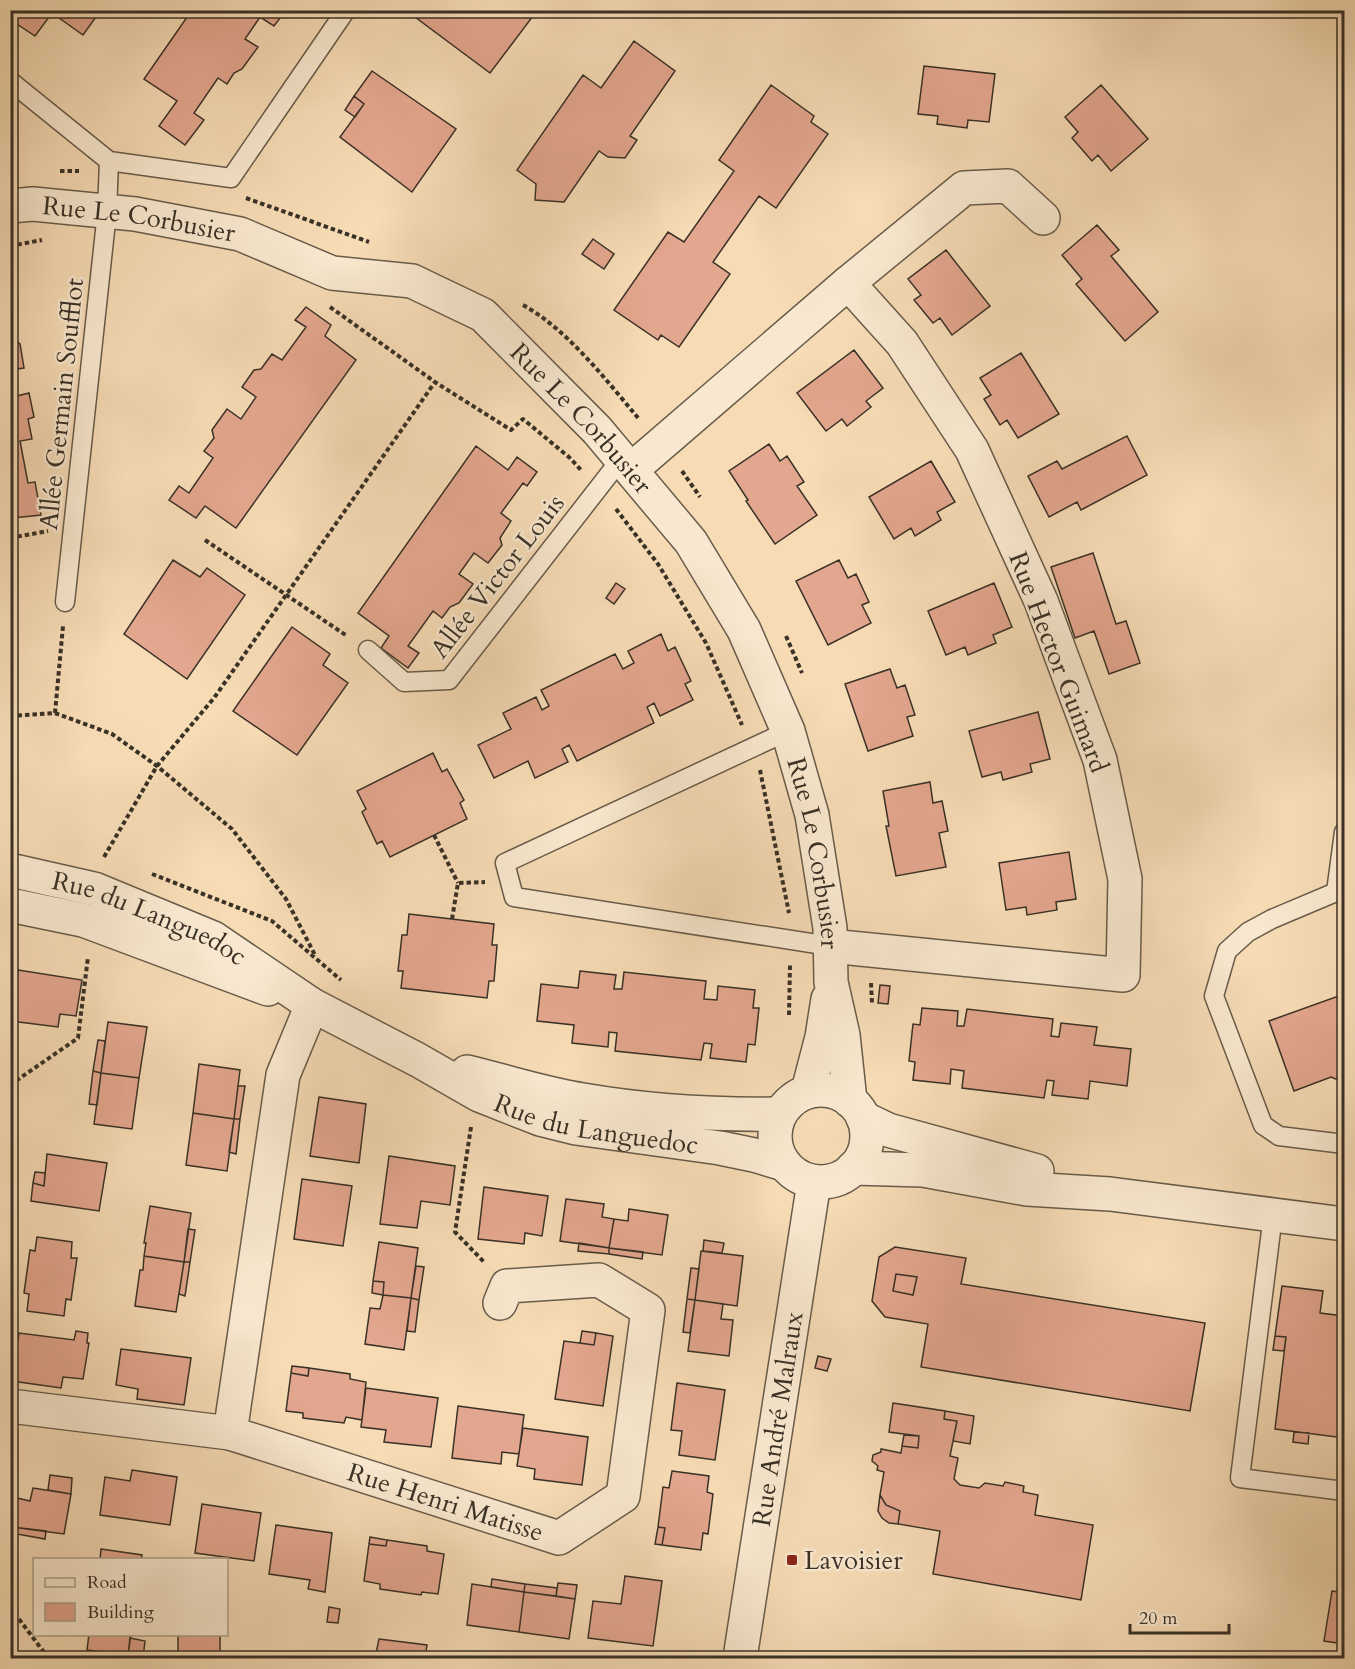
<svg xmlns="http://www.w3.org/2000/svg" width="1355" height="1669" font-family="Cardo,serif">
<rect width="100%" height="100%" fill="#f6dbb5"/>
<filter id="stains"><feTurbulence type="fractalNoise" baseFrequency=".00333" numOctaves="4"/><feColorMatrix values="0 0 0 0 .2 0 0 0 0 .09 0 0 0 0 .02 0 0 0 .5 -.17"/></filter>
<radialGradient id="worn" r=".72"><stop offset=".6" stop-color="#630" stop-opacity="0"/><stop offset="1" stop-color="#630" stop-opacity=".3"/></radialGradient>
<path fill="#e3a68e" stroke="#393126" stroke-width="1.5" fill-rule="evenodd" d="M21,10h80l-18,25 -31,-22 -17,23 -21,-14z
M192,10h94l-12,16 -14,-9 -15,22 13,8 -16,22 -8,4 -7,11 -9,-6 -24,35 10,7 -19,25 -26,-19 18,-25 -33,-22z
M413,10h122l1,2 -46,61 -79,-59z
M634,41l41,30 -45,65 7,4 -12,18 -17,-1 -9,-6 -35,51 -29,-2 1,-16 -19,-14 66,-95 18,13z
M924,66l71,8 -6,48 -21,-2 -1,8 -30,-4 1,-8 -20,-2z
M372,71l84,58 -44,63 -72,-55 24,-33 -10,-8z
M771,85l43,31 -3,6 17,12 -52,74 -17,-12 -46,66 17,12 -51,73 -18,-12 -3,5 -44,-30 54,-78 16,10 50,-71 -15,-11z
M1101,85l47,54 -37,32 -13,-16 -6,6 -20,-23 6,-6 -13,-15z
M354,96l10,8 -9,13 -10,-7z
M1097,225l22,25 -8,6 47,56 -33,29 -49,-57 6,-5 -20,-24z
M593,239l21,15 -10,15 -22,-15z
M946,250l44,56 -38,29 -12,-17 -7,5 -19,-23 7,-5 -13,-16z
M306,307l25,18 -6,11 31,24 -120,168 -31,-22 -9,12 -27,-18 10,-14 10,7 24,-35 -9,-7 10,-13 -2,-8 15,-21 14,10 15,-22 -14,-10 12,-17 7,-1 11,-15 10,6 24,-33 -11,-7z
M10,325l3,13 7,6 4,24 -14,2z
M854,350l29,38 -17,13 5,6 -24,19 -5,-7 -16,12 -29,-38z
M1021,353l38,61 -41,24 -11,-18 -7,5 -16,-26 7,-4 -11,-17z
M10,386l3,11 16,-4 5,24 -6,2 4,20 -12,2 8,42 7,-1 6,33 -28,3 -3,-16z
M1127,436l20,39 -66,35 -4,-8 -28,15 -21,-41 29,-15 5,8z
M769,444l11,17 7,-5 17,26 -7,4 20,29 -42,29 -29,-43 2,-1 -19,-29z
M476,446l32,24 9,-13 20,15 -10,14 -4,-3 -22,30 10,8 -11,17 2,7 -14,18 -14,-10 -15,21 14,10 -14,19 -9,4 -8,11 -9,-7 -25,35 11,7 -11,15 -27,-20 8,-12 -31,-23z
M931,461l24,41 -18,10 4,8 -26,16 -4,-8 -17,11 -25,-42z
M1093,553l23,71 10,-3 14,42 -31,11 -15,-43 -19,7 -24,-71z
M173,560l27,17 7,-9 38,27 -58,84 -63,-45z
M839,560l9,18 8,-4 13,28 -7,3 9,18 -43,22 -32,-64z
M616,583l9,6 -11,15 -8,-6z
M994,583l18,44 -19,8 3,8 -28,12 -3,-8 -19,8 -18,-44z
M292,627l38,27 -7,11 25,18 -51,72 -64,-44z
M661,634l7,17 7,-4 16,34 -6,3 8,16 -33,16 -6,-13 -7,4 7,16 -77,38 -8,-16 -7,4 6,13 -33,16 -7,-17 -34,17 -16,-33 33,-16 -8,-16 33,-16 6,13 7,-4 -8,-16 74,-36 8,15 11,-6 -6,-12z
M890,669l7,19 8,-3 10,30 -8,2 6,19 -45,15 -23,-67z
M1038,712l12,47 -20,5 2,8 -29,8 -2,-8 -19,5 -13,-46z
M433,753l9,19 5,-3 17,31 -4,3 7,16 -77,38 -8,-16 -5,3 -15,-32 4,-3 -9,-18z
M930,782l3,21 9,-2 6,30 -9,2 7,34 -50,9 -10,-50h3l-6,-35z
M1069,852l7,47 -20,3 1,8 -30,5 -1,-8 -20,3 -7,-47z
M409,914l85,10 -2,21h5l-3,36h-5l-2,17 -86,-10 2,-17h-5l4,-36h5z
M18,970l64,10 -6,36 -16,-2 -2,13 -47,-6z
M580,971l36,4 -2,14h8l2,-17 82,9 -2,18 13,1 1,-14 37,4 -2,18h6l-4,37 -7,-1 -2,18 -36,-4 2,-14 -8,-1 -3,17 -86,-9 2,-18 -8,-1 -1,15 -36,-4 2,-18 -37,-4 4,-37 37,4z
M880,985l10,1 -2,18 -10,-1z
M1344,994v83l-6,3 -7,-3 -37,14 -25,-70z
M922,1008l36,3 -1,15h7l3,-17 86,10 -2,17 8,1 2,-14 36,4 -3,18 37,4 -4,37 -37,-5 -2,18 -36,-4 2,-14 -7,-1 -3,18 -82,-10 2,-17 -13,-2 -1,15 -37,-4 2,-18 -6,-1 4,-37 7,1z
M108,1022l39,5 -8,51 -38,-5z
M98,1040l7,1 -4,32 -8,-2z
M199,1064l41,6 -6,49 -41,-6z
M93,1071l8,2 -4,32 -8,-1z
M101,1073l38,5 -7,51 -38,-5z
M238,1086h7l-5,33h-6z
M319,1097l47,7 -7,59 -49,-7z
M193,1113l41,6 -7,52 -41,-6z
M234,1119h6l-4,35 -7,-2z
M47,1154l60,9 -8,48 -68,-10 2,-18 11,3z
M389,1156l66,10 -5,39 -29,-4 -4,27 -37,-4z
M35,1172l10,1 -1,13 -11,-3z
M302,1179l50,7 -9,60 -49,-7z
M484,1187l64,9 -6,40 -17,-3 -1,11 -46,-5z
M566,1199l38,5 -2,13 12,2 -5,29 -49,-7z
M150,1206l41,7 -7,49 -40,-6 2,-13h-2z
M629,1209l39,6 -6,40 -53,-7 5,-29 14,2z
M188,1229l7,1 -5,32h-6z
M37,1237l35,5 -1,16h6l-6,42 -5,-1 -2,17 -37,-5 2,-17 -5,-1 6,-43 5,1z
M704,1240l20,3 -2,10 -19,-2z
M379,1242l39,6 -7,50 -28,-3 1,-13 -11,-1z
M579,1243l30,5v6l-31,-3z
M895,1247l71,11 -5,26 244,39 -15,88 -269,-44 7,-43 -43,-7 -13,-16 7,-44zM896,1274l21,3 -4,18 -20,-4z
M609,1248l34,4 -1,7 -33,-5z
M701,1251l42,5 -6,50 -42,-6z
M144,1256l40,6 -8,50 -41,-6 5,-36h3z
M184,1262h6l-5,34 -6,-2z
M416,1266l8,1 -5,33 -8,-2z
M691,1268l8,1 -4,31 -8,-1z
M896,1274l21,3 -4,18 -20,-4z
M373,1281l11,1 -1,13 -11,-2z
M1282,1286l41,5 -3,22 24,3v122l-69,-9 11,-92 -11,-1z
M383,1295l28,3 -7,52 -39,-6 5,-36 10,1z
M411,1298l8,2 -4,32 -8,-1z
M687,1299l8,1 -5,33 -7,-1z
M695,1300l28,4 -2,15 12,1 -4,36 -41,-5z
M76,1331l12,2 -1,10h2l-6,36 -20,-2 -2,11 -49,-7 7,-48 55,7z
M582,1331l14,2 -2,12 -14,-2z
M596,1333l17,3 -10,70 -48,-7 9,-58 30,4z
M1275,1336l11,1 -2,14 -11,-1z
M121,1349l70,9 -7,47 -47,-6 1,-10 -22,-4z
M818,1356l13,3 -4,12 -12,-3z
M292,1366l17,2 -1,8 -17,-3z
M309,1368l41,6v5l16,3 -4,38 -16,-3 -2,6 -41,-5v-5l-17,-2 5,-38 17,3z
M677,1383l48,7 -10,70 -36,-5 3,-24 -11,-1z
M366,1388l72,10 -7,49 -47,-5 2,-12 -25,-3z
M893,1403l52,8 -1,8 13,2 -7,35 8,2 -4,21 6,6 19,3 6,-5 18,3 2,-4 19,4 -1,6 15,3 -3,20 58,10 -12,75 -148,-26 7,-43 -42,-7 2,-13 -14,-6 -6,-10 4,-23 -7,-2 1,-4 -6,-5 1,-6 8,-3v-3l20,4 1,-7 16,2 1,-12 -30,-4z
M458,1406l66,9 -5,39 -17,-2 -1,12 -49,-6z
M945,1411l29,5 -4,28 -17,-3 4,-20 -13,-2z
M523,1428l65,9 -6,48 -48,-6 1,-10 -18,-3z
M1294,1432l15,1 -1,11 -15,-2z
M904,1435l15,1 -1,12 -16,-2z
M132,1470l45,7 -7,48 -70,-10 5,-38 25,4z
M672,1471l37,5 -2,16 6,2 -5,40 -5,-1 -2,17 -39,-5 3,-17 -7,-1 5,-40 6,1z
M50,1475l22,3 -1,16 -23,-4z
M33,1488l38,6 -7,40 -52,-7 5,-29 13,3z
M880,1495l6,10 14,6 -2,13 -9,-1 -7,-5 -4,-7z
M10,1497l7,1 -5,29 -2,-1z
M202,1504l59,9 -7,48 -59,-8z
M276,1525l56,8 -7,59 -17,-3 2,-9 -41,-6z
M12,1527l34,4 -1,8 -34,-6z
M658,1527l7,1 -3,17 -7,-1z
M370,1537l17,3 -1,6 -17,-2z
M387,1540l40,6v5l17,3 -6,40 -16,-2 -1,3 -41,-6v-5l-16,-3 5,-37 17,2z
M101,1549l41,6 -1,5h-41z
M625,1576l37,5 -9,65 -65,-8 5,-37 28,3z
M492,1579l33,5 -1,8 -33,-5z
M558,1583l19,2 -2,14 -19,-3z
M472,1584l52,8 -5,40 -52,-7z
M525,1584l32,4 -1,8 -32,-4z
M1332,1591l12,2v51l-20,-3z
M524,1592l51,7 -6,40 -50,-7z
M329,1607l11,2 -2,14 -11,-1z
M89,1634h42l-3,21 -41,-5z
M178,1634h42v24h-42z
M130,1638l15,3 -2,17 -15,-3z
M379,1639l48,6 -2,13h-50z"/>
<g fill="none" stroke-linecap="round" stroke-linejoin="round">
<g stroke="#685c4a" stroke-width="21">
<path id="lane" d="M10,81l99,80
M109,161l122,17 115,-168
M65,602l42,-390 2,-51
M368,650l36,32 45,-2 172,-221
M788,731l-283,132 9,34 316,49
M1344,832l-8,60 -64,27 -24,13 -21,19 -13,45 49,129 16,11 65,8
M1273,1215l-33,263 104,13"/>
</g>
<g stroke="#685c4a" stroke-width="36">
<g id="street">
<path id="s1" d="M10,206l23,-2 102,10 105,20 92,39 80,8 71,34 114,115 94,112 53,88 44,101 24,84 18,113 1,54 12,53 7,66"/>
<path d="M631,470l217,-187 116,-95 44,-2 35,32"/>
<path id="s2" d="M10,870l84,19 119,49 99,67 106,55 61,35 61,24 36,9 144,20 34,7 30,9"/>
<path d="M10,905l73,15 185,69"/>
<path d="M830,946l293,29 2,-96 -25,-119 -59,-159 -69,-151 -70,-107 -54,-60"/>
<path id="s3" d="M312,1005l-29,70 -53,358 329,105 64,-42 25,-186 -49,-30 -92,6 -7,17"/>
<path d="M467,1072c38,9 77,22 116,28 64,11 132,15 197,14"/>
<circle cx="821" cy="1136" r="46"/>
<path d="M808,1091l14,-54 6,-38"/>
<path d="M863,1118l25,12 149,41"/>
<path d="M853,1168l70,2 104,19 83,5 234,30"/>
<path d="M10,1406l220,27"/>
<path id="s4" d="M740,1658l74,-476"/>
</g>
</g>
<path stroke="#393126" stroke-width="4" stroke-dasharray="4.5 3" stroke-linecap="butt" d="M60,171h19
M246,198l123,44
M10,246l32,-6
M523,305c45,25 83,75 116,114
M330,307l105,75 76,48 12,-11 47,39 11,12
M682,471l18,26
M616,509l42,55 48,79 36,82
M10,538l38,-7
M205,540l142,96
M786,636l16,37
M55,713l8,-87
M10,716l45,-3 57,21 45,32 75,63 54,70 29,56
M760,770l29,143
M434,835l24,48
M104,857l53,-91 57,-68 221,-316
M152,874l120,47 69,59
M452,919l6,-36 27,-1
M871,983l1,20
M789,1015l1,-50
M10,1085l68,-47 10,-81
M471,1127l-16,105 29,30
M10,1607l36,48 25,3"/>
<use href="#lane" stroke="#f9e8cf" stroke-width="18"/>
<use href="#street" stroke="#f9e8cf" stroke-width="33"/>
</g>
<rect fill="#8f2418" stroke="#f9e8cf" stroke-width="2" x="786" y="1554" width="12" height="12" rx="3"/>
<g text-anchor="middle" stroke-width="5" stroke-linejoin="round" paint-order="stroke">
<g font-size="26" fill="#393126" stroke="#f9e8cf">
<text dy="9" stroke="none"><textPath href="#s1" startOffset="130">Rue Le Corbusier</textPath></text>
<text transform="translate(61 404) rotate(-84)" y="9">Allée Germain Soufflot</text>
<text dy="9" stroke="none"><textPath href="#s1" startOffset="634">Rue Le Corbusier</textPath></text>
<text transform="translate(497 576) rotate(-52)" y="9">Allée Victor Louis</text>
<text transform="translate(1059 662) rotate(69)" y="9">Rue Hector Guimard</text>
<text dy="9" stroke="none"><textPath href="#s1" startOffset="1138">Rue Le Corbusier</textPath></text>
<text dy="9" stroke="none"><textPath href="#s2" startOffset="148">Rue du Languedoc</textPath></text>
<text dy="9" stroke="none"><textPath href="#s2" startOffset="646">Rue du Languedoc</textPath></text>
<text dy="9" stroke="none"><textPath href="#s4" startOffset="242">Rue André Malraux</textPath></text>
<text dy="9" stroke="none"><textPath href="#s3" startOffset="664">Rue Henri Matisse</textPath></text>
</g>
<g font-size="26" fill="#393126" stroke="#f9e8cf" text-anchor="start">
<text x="804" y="1569">Lavoisier</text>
</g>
</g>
<rect width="1355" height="1669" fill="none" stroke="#f6dbb5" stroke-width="36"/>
<rect x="12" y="12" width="1331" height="1645" fill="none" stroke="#393126" stroke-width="3"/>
<rect x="18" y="18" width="1319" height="1633" fill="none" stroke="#393126" stroke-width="1.5"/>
<rect x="33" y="1558" width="195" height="78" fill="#f9e8cf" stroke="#ac9f8b" stroke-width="1.5"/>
<rect x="45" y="1578" width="30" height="9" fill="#f9e8cf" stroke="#ac9f8b" stroke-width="1.5"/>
<text x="87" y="1588" font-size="18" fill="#393126">Road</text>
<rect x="45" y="1603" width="30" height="18" fill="#e3a68e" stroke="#ac9f8b" stroke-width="1.5"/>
<text x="87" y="1618" font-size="18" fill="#393126">Building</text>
<path d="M1130 1624v9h99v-9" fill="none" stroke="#393126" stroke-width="3"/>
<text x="1139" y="1624" font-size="18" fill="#393126" stroke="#f9e8cf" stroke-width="4.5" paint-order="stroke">20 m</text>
<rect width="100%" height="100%" filter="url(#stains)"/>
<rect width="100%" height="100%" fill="url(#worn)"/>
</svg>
